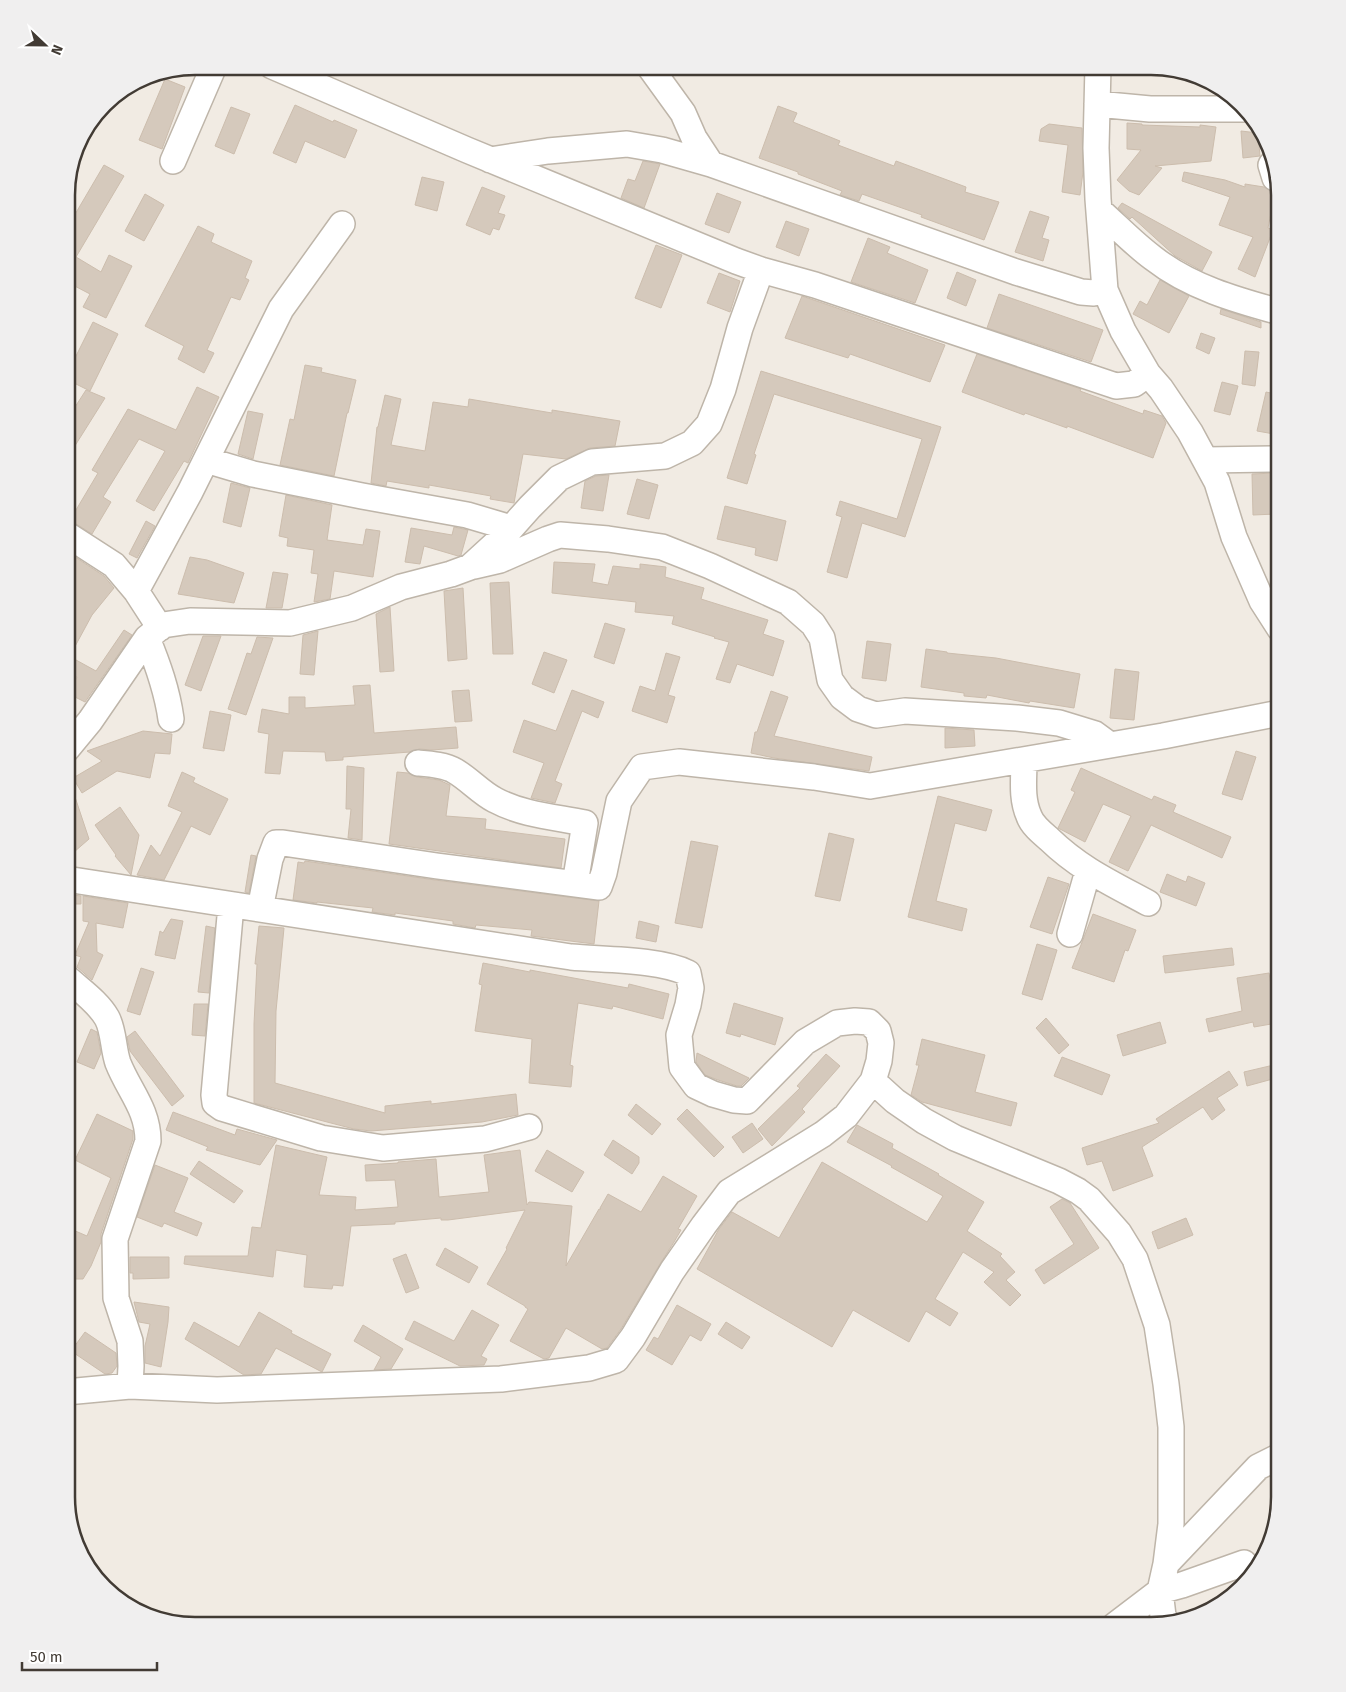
<svg xmlns="http://www.w3.org/2000/svg" width="1346" height="1692" font-family="'Fira Sans',sans-serif">
<rect width="100%" height="100%" fill="#f1ebe3"/>
<path fill="#d5c9bc" stroke="#ccbdad" d="M309,66h23l-3,9z
M165,79l20,8 -23,62 -23,-9z
M295,105l38,17 1,-2 23,10 -12,28 -40,-17 -9,22 -23,-10z
M778,106l19,7 -4,9 47,19 -2,4 56,21 2,-5 70,26 -1,5 34,10 -15,38 -63,-23 1,-2 -60,-21 -3,7 -19,-6 2,-4 -44,-17v-2l-39,-14z
M231,107l19,7 -16,40 -19,-8z
M1127,123l15,1v1l58,2v-2l16,2 -5,34 -56,5 7,2 -23,27 -10,-4 -12,-11 24,-30 -14,-1z
M1049,124l33,4 1,44 -3,23 -18,-3 6,-47 -29,-4 2,-12z
M1241,131l17,2 2,23 -17,2z
M643,161l17,3 -16,44 -23,-10 7,-19 7,2z
M104,165l20,11 -48,81 25,15 8,-17 23,11 -26,52 -23,-11 7,-13 -23,-12v-54z
M1184,172l41,8 20,7v-3l19,3 11,5 -7,36 5,2 -18,47 -17,-8 15,-32 -34,-12 11,-28 -48,-16z
M422,177l22,5 -7,29 -22,-6z
M482,187l23,9 -7,17 7,2 -6,15 -6,-2 -3,7 -24,-10z
M717,193l24,9 -12,31 -24,-9z
M145,194l19,11 -20,36 -19,-10z
M1122,203l90,49 -10,19 -27,-15 -43,-39 -2,2 -12,-11z
M1030,211l19,6 -7,21 7,2 -6,21 -28,-9z
M786,221l23,8 -10,27 -23,-9z
M198,226l16,8 -3,8 41,19 -7,17 4,2 -9,20 -9,-3 -24,53 7,3 -10,20 -26,-14 6,-13 -39,-20z
M868,238l22,9 -3,6 41,17 -13,33 -64,-21z
M656,245l26,10 -21,53 -26,-10z
M957,272l19,8 -10,26 -19,-8z
M719,273l21,8 -10,31 -23,-9z
M1160,280l29,16 -20,37 -36,-19 7,-13 7,4z
M999,294l104,36 -12,32 -104,-34z
M802,296l143,49 -15,37 -80,-28 -2,4 -63,-20z
M1221,309l40,13v6l-41,-14z
M93,322l25,12 -28,57 -24,-12v-3z
M1201,333l14,5 -6,16 -13,-6z
M1245,351l14,1 -4,34 -13,-2z
M977,354l104,35 -1,2 63,23 1,-4 18,6 4,7 -13,35 -86,-32v2l-42,-15 -1,2 -62,-23z
M305,365l17,3 -1,4 35,8 -8,33h-1l-13,63 -54,-11 10,-46 4,1z
M761,371l180,56 -36,110 -43,-14 -15,55 -20,-6 15,-55 -6,-2 4,-14 57,18 25,-80 -148,-45 -20,60 2,1 -9,29 -20,-6z
M1222,382l16,4 -8,29 -16,-4z
M197,387l22,10 -31,66 -4,-2 -30,50 -18,-10 29,-50 -26,-12 -36,58 8,5 -19,32 -22,-14 28,-47 -6,-3 36,-61 48,21z
M86,390l19,8 -39,62v-39z
M1266,392l14,3v12l-6,27 -17,-3z
M385,395l16,4 -10,46 34,6 8,-49 35,5 1,-8 83,14v-3l68,11 -5,25 -25,2 -24,11 -43,-5 -9,49 -24,-4 1,-3 -62,-11v3l-42,-7 -1,5 -15,-3 6,-56h1z
M248,411l15,3 -10,45 -15,-5z
M1275,473l1,41 -23,1 -1,-41z
M609,475l-6,36 -22,-3 4,-27 11,-5z
M637,479l21,6 -9,34 -22,-5z
M231,483l19,5 -9,39 -18,-5z
M286,495l46,10 -5,35 36,5 3,-16 14,2 -7,46 -39,-6 -4,28 -16,3 4,-28 -7,-1 3,-23 -27,-4 1,-8 -9,-2z
M725,506l61,15 -9,40 -22,-6 1,-7 -39,-9z
M146,521l9,5 -18,32 -8,-4z
M454,527l14,3 -7,25 -3,1 -34,-10 -4,18 -15,-2 6,-34 41,7z
M66,551l38,25 10,12 -22,27 -26,48z
M190,557l17,3 37,13 -10,30 -56,-9z
M554,562l41,2 -3,18 16,3 5,-19 27,3v-5l26,3 -1,10 39,11 -3,11 67,21 -5,14 21,7 -11,35 -36,-12 -7,19 -14,-4 13,-37 -15,-4 1,-1 -43,-13 2,-8 -39,-4 1,-10 -84,-9z
M273,572l15,2 -6,34h-16z
M509,582l4,72h-20l-3,-71z
M463,588l4,71 -19,2 -4,-70z
M390,607l4,64 -14,1 -4,-58z
M605,623l20,6 -11,35 -20,-7z
M124,630l8,5 -47,67 -16,-8 8,-17 -8,-4 7,-13 20,11z
M318,631l-4,44 -14,-1 3,-39z
M203,636h18l-20,55 -16,-6z
M257,637l16,1 -27,77 -18,-6 19,-56 4,1z
M867,641l24,3 -5,37 -24,-3z
M926,649l21,3v1l49,5 84,16 -6,34 -44,-7 -1,2 -42,-8 -1,3 -22,-2v-3l-43,-6z
M544,652l23,8 -13,33 -22,-9z
M666,653l14,4 -12,38 7,2 -8,26 -35,-12 8,-25 15,5z
M1115,669l24,3 -5,48 -24,-2z
M370,685l4,48 82,-6 2,21 -26,2 -13,-1 -9,3 -67,5v3l-17,1 -1,-9 -42,-1 -3,23 -15,-1 4,-39 -11,-2 4,-23 27,5v-17h16v11l50,-3 -2,-19z
M469,690l3,31 -17,1 -3,-31z
M572,690l32,12 -6,16 -16,-7 -27,70 7,3 -7,19 -24,-5 13,-35 -31,-11 11,-32 32,11z
M771,691l17,6 -14,39 98,21 -3,14 -95,-13 -23,-5 4,-21h2z
M210,711l21,4 -7,36 -21,-3z
M945,728l29,2 1,16 -30,2z
M143,731l29,3 -2,20 -15,-1 -5,25 -33,-7 -35,22 -9,-15 29,-17 -15,-10z
M1236,751l20,6 -14,43 -20,-6z
M347,766l17,2 -2,72 -14,-2 3,-29h-5z
M1081,768l71,32 2,-4 22,9 -3,7 58,25 -9,21 -71,-33 -23,46 -19,-9 22,-46 -28,-12 -18,38 -27,-14 17,-36 -4,-2z
M182,772l13,6 -2,4 35,17 -18,36 -19,-9 -27,54 -27,-5 14,-30 9,11 22,-44 -14,-6z
M397,772l11,1 9,4 22,3 11,5 -4,31 40,3 -1,10 80,10 -4,29 -172,-24z
M66,779h3l20,60 -23,20z
M938,796l54,14 -6,21 -31,-8 -19,78 31,8 -5,22 -54,-14z
M120,807l19,28 -8,40 -16,-19 1,-1 -21,-30z
M829,833l25,6 -14,62 -25,-5z
M691,841l27,5 -16,82 -27,-5z
M251,855l5,1 -7,37 -4,-1z
M305,861l130,19 164,21 -5,43 -63,-8 1,-6 -56,-5 -1,3 -22,-4v-3l-58,-8v2l-23,-3 1,-4 -56,-6v1l-24,-3 5,-38 6,1z
M1167,874l19,8 2,-6 17,7 -9,23 -36,-14z
M1048,877l21,7 -17,50 -22,-7z
M66,894l15,2v8h-15z
M83,896l45,7 -5,25 -27,-5 1,29 6,3 -11,25 -15,-13 4,-10 -6,-2 14,-33 -6,-1z
M1093,914l43,16 -8,21 -3,-1 -11,32 -42,-14z
M171,919l12,2 -8,38 -20,-4 5,-24 3,2z
M639,921l20,5 -3,16 -20,-4z
M206,926l9,2 -6,65 -11,-1z
M259,926l25,2 -8,83 -1,72 110,30v-7l46,-5v3l85,-10 2,21 -36,7 -111,9 -17,-2 -100,-26v-79l3,-60h-2z
M1037,944l20,6 -15,50 -20,-6z
M1232,948l2,17 -69,8 -2,-17z
M483,963l47,9v-2l98,18 1,-4 40,10 -6,25 -50,-13 -1,3 -34,-6 -8,62 3,1 -2,21 -42,-4 3,-44 -57,-8 7,-46 -3,-1z
M141,968l13,4 -14,43 -13,-4z
M1269,973l8,50 -23,4 -1,-5 -44,10 -3,-13 36,-8 -5,-33z
M734,1003l49,15 -8,27 -34,-11 -1,3 -14,-4z
M194,1004h14l-3,32 -13,-1z
M1046,1018l23,27 -10,9 -23,-26z
M1160,1022l6,21 -43,13 -6,-21z
M91,1029l6,3 4,21 -7,16 -17,-7z
M135,1031l49,65 -12,10 -42,-55 -3,-14z
M922,1039l63,16 -10,37 42,11 -6,23 -89,-24 -11,-7 8,-30h-3z
M697,1053l52,25 -8,8h-4l-19,-6 -13,-5 -9,-13z
M826,1054l14,12 -38,43 3,3 -33,34 -14,-17 42,-41 -3,-2z
M1062,1057l48,18 -8,20 -48,-19z
M1278,1064l2,13 -33,9 -3,-14z
M1229,1071l9,14 -21,13 8,12 -13,10 -9,-13 -61,40 11,29 -40,15 -11,-30 -15,4 -5,-17 77,-25 -3,-4z
M636,1104l25,20 -9,11 -24,-20z
M687,1109l37,38 -10,10 -37,-38z
M173,1112l62,23 2,-6 40,11 -17,25 -54,-15 2,-3 -42,-17z
M97,1114l36,17v8l-32,95v8l-10,24 -8,13h-17v-52l21,9 24,-58 -36,-18z
M752,1123l11,16 -20,14 -11,-16z
M857,1125l36,19 -1,4 47,26 -1,1 46,27 -17,29 35,23 -2,2 15,16 -9,8 15,15 -11,11 -26,-24 10,-10 -31,-20 -28,47 23,14 -8,13 -24,-15 -17,31 -56,-32 -21,37 -135,-78 22,-40 13,-17 47,26 43,-76 105,60 16,-26 -52,-29 1,-1 -45,-24z
M613,1140l26,17v6l-7,11 -28,-19z
M276,1145l51,12 -8,38 37,2 -1,13 43,-3 -3,-27 -29,1 -1,-16 33,-2v-1l38,-3 3,38 50,-5 -5,-37 36,-5 7,55 2,-3 43,4 -6,60 33,-57h2l-1,-1 8,-14 33,18 22,-36 34,20 -19,33 3,1 -7,12 -14,22 -39,65 -14,19 -5,1 -36,-21 -17,30 -5,1 -34,-18 18,-32 -3,-2v-1l-38,-22 20,-35 -1,-1 19,-38 -77,10h-7v-2l-46,4v2l-44,2 -8,60 -10,-1 -1,4 -28,-2 3,-32 -31,-5 -3,27 -89,-13 1,-8h63l4,-29 9,1z
M547,1150l37,22 -12,20 -37,-21z
M199,1161l44,30 -9,12 -44,-29z
M155,1165l33,13 -14,34 28,11 -5,13 -33,-13 -2,4 -25,-10z
M1062,1199l8,4 29,45 -55,36 -9,-14 39,-26 -24,-37z
M1186,1218l7,17 -35,14 -6,-17z
M445,1248l33,19 -9,16 -33,-18z
M406,1254l13,34 -13,5 -13,-34z
M130,1257h39v21l-36,1v-6h-3z
M134,1302l35,5 -1,15 -7,45 -16,-4v-17l5,-22 -11,-2z
M677,1305l34,19 -10,17 -11,-6 -18,30 -26,-15 8,-13 4,2z
M472,1310l27,15 -18,31 6,3 -3,6 -24,1 -55,-27 9,-18 40,20z
M259,1312l33,19 -1,2 40,21 -9,18 -46,-24 -15,26 -17,1 -59,-36 9,-17 45,25z
M726,1322l24,15 -8,12 -24,-15z
M363,1325l40,24 -12,20 -17,1 7,-13 -27,-16z
M85,1332l31,21 1,13 -5,7 -7,1 -34,-23z"/>
<g fill="none" stroke-linecap="round" stroke-linejoin="round">
<g stroke="#beb5a9" stroke-width="28">
<path id="minor" d="M272,66l195,84 269,111 25,9 54,15 301,101 18,-2 14,-10
M649,66l34,47 11,25 17,26
M1098,66l-2,82 2,51 7,91 18,41 25,43 13,15 29,43 27,50 17,55 28,64 18,28
M1097,104l53,5h93
M490,160l58,-9 79,-7 35,6 49,14 305,108 65,20 13,1 11,-3
M173,161l41,-95
M1271,165l4,13
M1099,210c18,16 35,34 54,48 37,29 83,42 127,54
M206,460l47,14 109,22 105,19 44,13
M1206,460l74,-1
M66,534l48,31 22,26 24,37
M474,566l26,-6 48,-21 12,-4 48,4 54,8 48,19 78,36 25,22 9,14 8,42 12,17 16,12 18,6 29,-4 112,7 42,5 36,11 15,11
M136,591l54,-99 91,-183 61,-85
M147,638c11,27 20,52 24,81
M66,750l24,-29 57,-83 16,-13 27,-4 100,2 62,-15 49,-21 50,-13 19,-7 35,-32 25,-28 29,-29 33,-16 73,-6 27,-13 17,-19 14,-35 17,-61 21,-58
M1024,760c0,19 -3,38 5,56 3,9 13,17 20,23 31,30 62,44 99,64
M418,763c12,1 27,2 37,8 14,8 26,22 40,29 28,15 60,17 90,23l-10,61
M231,905l-17,190 1,8 7,5 99,30 62,10 102,-9 44,-12
M260,909l10,-50 6,-16h7l154,23 162,21 5,-14 15,-72 23,-34 37,-5 135,15 56,9 293,-50 117,-23
M1070,934l18,-63
M66,977c14,13 32,25 41,41 7,13 6,31 11,45 11,28 30,46 30,78l-33,98 1,59 14,43 1,25 -1,20
M873,1081l22,20 29,20 31,17 104,43 19,10 11,8 30,34 16,26 22,66 9,59 5,43v97l-5,40 -6,27 3,25 3,5
M66,1392l64,-6 87,4 284,-11 88,-11 27,-8 17,-23 39,-66 32,-46 25,-33 94,-58 23,-18 27,-35 6,-20 2,-18 -3,-12 -9,-9 -14,-1 -18,2 -32,19 -58,59 -13,-1 -21,-6 -17,-8 -14,-19 -3,-32 9,-30 3,-17 -3,-15c-29,-14 -84,-13 -117,-16l-505,-78
M1166,1564l92,-97 18,-9h4
M1114,1626l46,-35 22,-6 62,-22"/>
</g>
<use href="#minor" stroke="#fff" stroke-width="25"/>
</g>
<path d="M0 0H1346V1692H0ZM195 75H1151A120 120 0 0 1 1271 195V1497A120 120 0 0 1 1151 1617H195A120 120 0 0 1 75 1497V195A120 120 0 0 1 195 75Z" fill="#f0efef" fill-rule="evenodd"/>
<path fill="none" stroke="#423b34" stroke-width="2.5" d="M195 75H1151A120 120 0 0 1 1271 195V1497A120 120 0 0 1 1151 1617H195A120 120 0 0 1 75 1497V195A120 120 0 0 1 195 75Z"/>
<g transform="translate(45 45) rotate(112)" stroke="#ffffff" stroke-width="4" paint-order="stroke">
<path d="M0-4L9 19L0 12L-9 19Z" fill="#423b34"/>
<text y="-8" font-size="14" font-weight="bold" text-anchor="middle" fill="#423b34">N</text>
</g>
<path d="M22 1662v8h135v-8" fill="none" stroke="#423b34" stroke-width="2.5"/>
<text x="30" y="1662" font-size="15" fill="#423b34" stroke="#ffffff" stroke-width="4" paint-order="stroke">50 m</text>
</svg>
